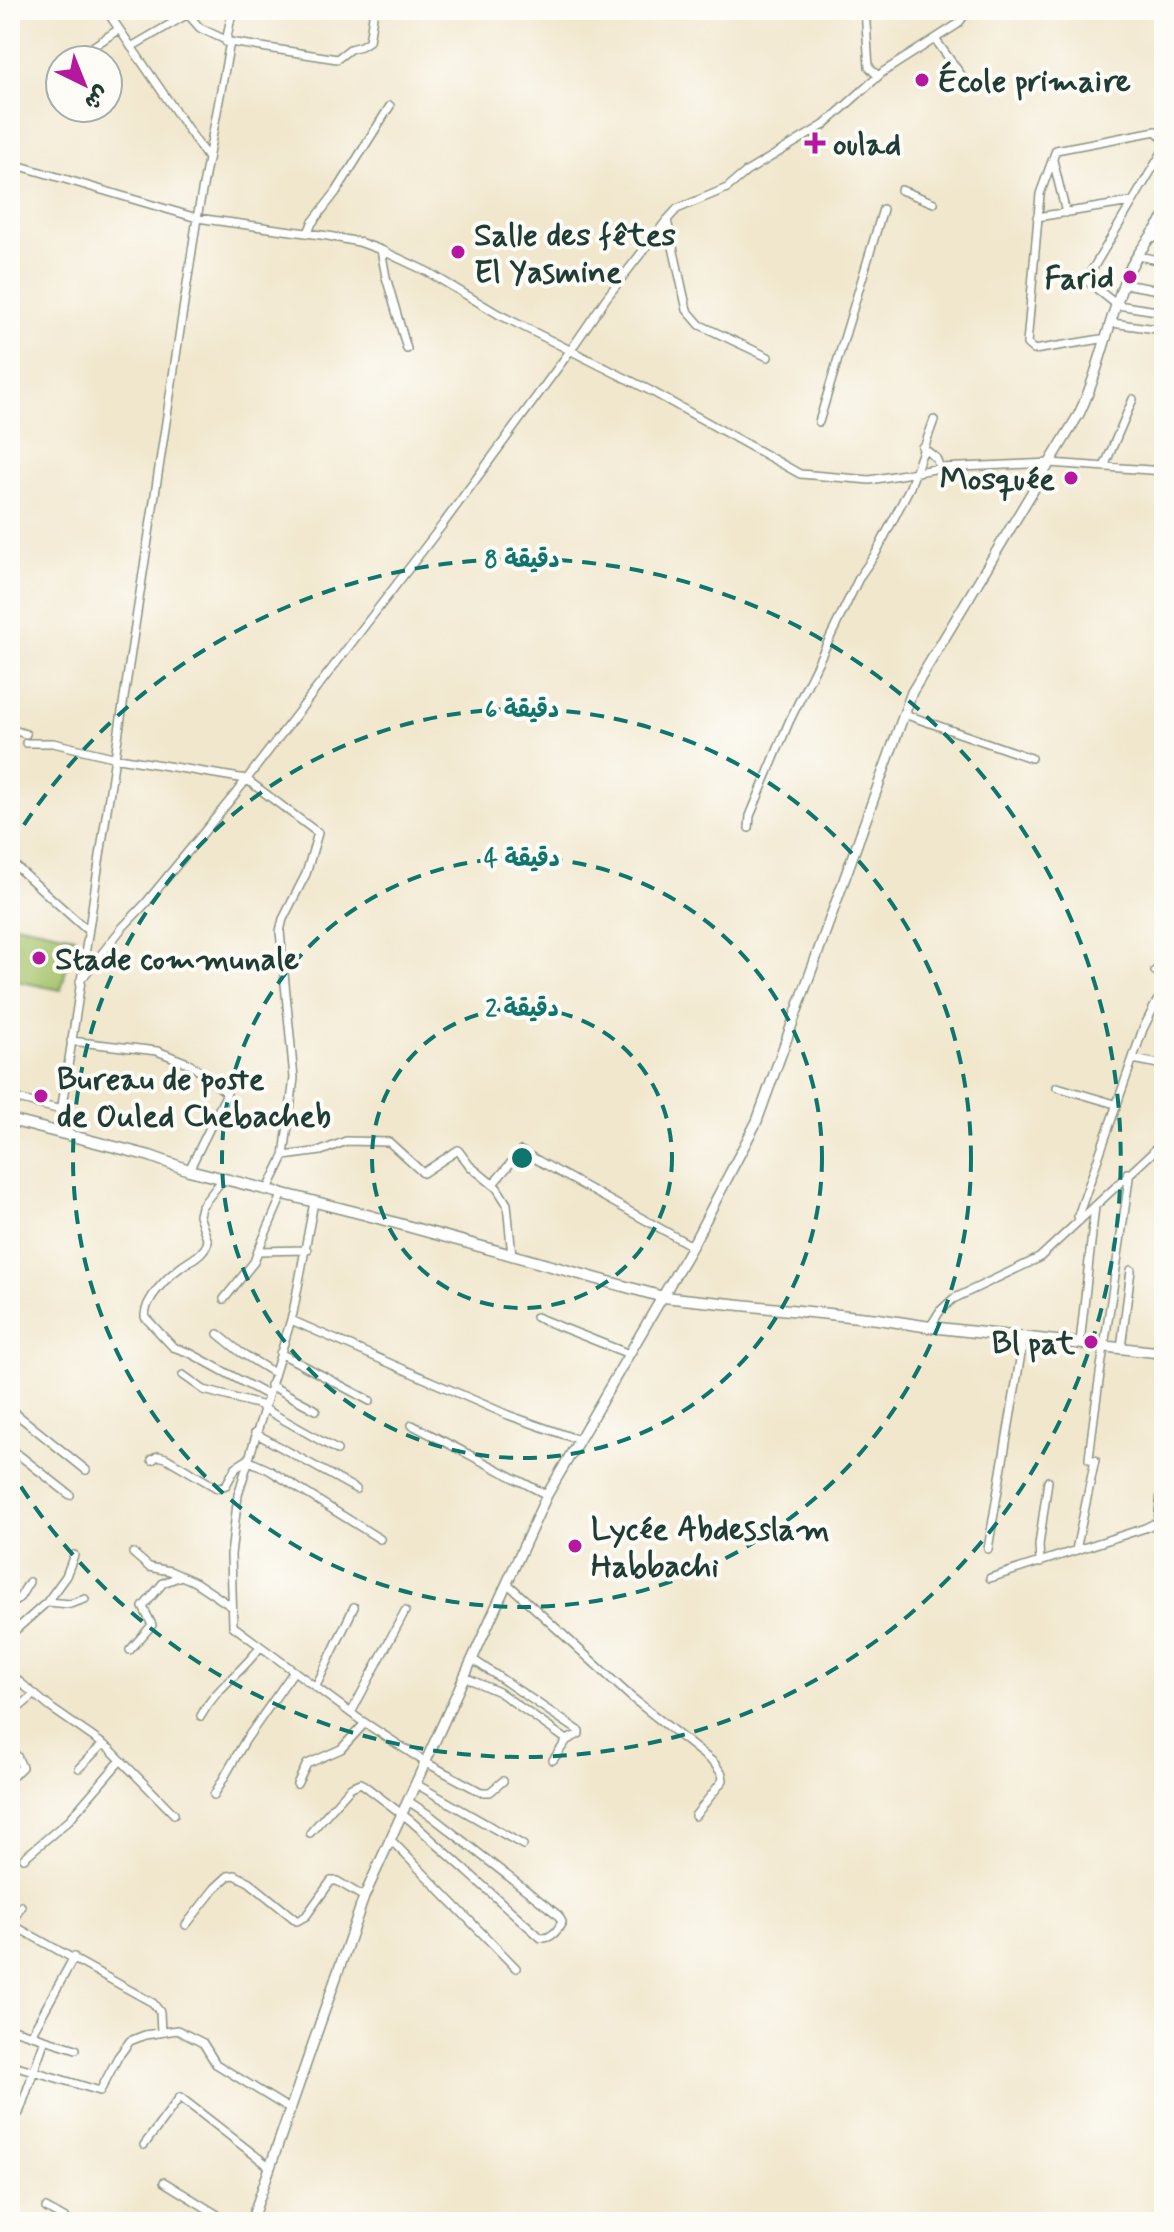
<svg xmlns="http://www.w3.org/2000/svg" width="1174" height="2232" font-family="Mynerve,'Playpen Sans Arabic',sans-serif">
<rect width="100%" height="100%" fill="#fdfcf7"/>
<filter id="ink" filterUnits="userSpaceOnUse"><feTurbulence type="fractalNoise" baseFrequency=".0125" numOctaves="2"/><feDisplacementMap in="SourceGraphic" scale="16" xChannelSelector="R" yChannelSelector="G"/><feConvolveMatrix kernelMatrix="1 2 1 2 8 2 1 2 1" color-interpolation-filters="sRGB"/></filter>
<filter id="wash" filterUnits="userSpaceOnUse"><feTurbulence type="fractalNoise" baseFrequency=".006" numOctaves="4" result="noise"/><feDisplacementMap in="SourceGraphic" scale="32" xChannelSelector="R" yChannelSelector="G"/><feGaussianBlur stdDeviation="1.8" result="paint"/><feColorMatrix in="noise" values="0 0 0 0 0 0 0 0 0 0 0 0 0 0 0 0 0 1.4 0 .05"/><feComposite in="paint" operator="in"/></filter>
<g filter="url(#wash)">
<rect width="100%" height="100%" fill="#f1e7cd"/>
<path fill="#a5c36b" stroke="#628050" stroke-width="2" d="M10,923l64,13 -13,54 -51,-10z"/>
</g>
<g filter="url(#ink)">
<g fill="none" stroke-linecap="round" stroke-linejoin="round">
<g stroke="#889280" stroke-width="10">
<path id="minor" d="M106,10l101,147
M184,10l16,18 30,14
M865,10l4,57 9,9
M935,39l32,44
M226,42l6,-30
M94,46l25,-17
M131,47l57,-33
M1164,149l-78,131 31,25 47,7
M1053,160l13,53
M10,163l187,55 131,18 31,6 22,8 47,22 70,42 153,77 149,83 70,6 70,-12 110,-5 114,8
M901,190l33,13
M1037,217l94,-15
M667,220l20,90 13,15 68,32
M308,233l4,-10 24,-31 54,-86
M1151,237l13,2
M381,250l5,27 21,72
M1137,256l27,5
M1124,284l40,7
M1112,323l52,7
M1107,338l-73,12 -7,-6 13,-150 16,-44 100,-19 8,9
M819,422l64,-213
M922,447l14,11 4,10
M1104,467l29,-68
M904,714l127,44
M10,729l16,5
M26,743h27l60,14 133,22 72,54 -12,41 -23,45 -3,12 14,147 -10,78 -16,33
M749,828l1,-12 39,-94 71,-146 16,-23 34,-66 24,-67
M10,861l78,70
M1155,971h9
M80,981l42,-53 23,-24 91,-111 207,-269 127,-173 37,-54 60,-77 10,-11 50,-21 19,-16 78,-47 59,-53 75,-48 10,-14
M71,1041l86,10 33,13 37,29 -38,77
M1133,1059l31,6
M1057,1087l58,17
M10,1097l51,13
M58,1132l139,-914 33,-176 107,17 13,-10 11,-3 8,-5 5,-31
M1154,1150l10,9
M284,1156l37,-5 25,-10 43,1 34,31 35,-23 12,16 27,22 10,16 5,52
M223,1179l-22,28 -2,8 9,27c-5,13 -16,17 -27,25 -14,10 -37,33 -36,50l28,30 17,6 77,42
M493,1184l28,-33 171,95
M283,1193l-25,58 49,-1
M314,1202l-21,111 -55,182 -7,60 2,71 126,93 66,43 56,30h9l13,-11
M1079,1221l-1,-5 65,-187 14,-28 7,-1
M224,1299l30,-37 4,-11
M536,1317l93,37
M291,1320l217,95 71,25
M930,1327l10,-16 13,-12 86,-41 125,-116
M218,1334l22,18 34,21
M1080,1343l15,-137
M1121,1348l10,-78
M280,1353l90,48
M183,1375l21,15 60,16
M270,1385l46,25
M263,1408l74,42
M10,1409l76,61
M412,1425l135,70
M255,1433l101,56
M10,1448l60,47
M152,1460l6,-4 8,2 51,30 9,-3 10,-18 11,-7 22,10 111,69
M1158,1522l6,-58
M988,1549l36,-213
M1076,1550l19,-90 -6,-1c10,-94 28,-187 40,-281l-2,-5
M133,1553l16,14 21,4 25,11 36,24
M1040,1563l-1,-18 9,-64
M990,1578l155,-50 19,-9
M507,1583l124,114 83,66 8,11 1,6 -28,36
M47,1602l19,-26 8,-21
M10,1606l10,-9 9,-15
M10,1635l37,-33 23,2 15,-5
M130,1650l22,-25 -9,-18 20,-24 18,-7
M472,1659l107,72v3l-12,6 -14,20
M10,1674l41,34 59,41 64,65
M464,1677l35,15 68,48
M316,1686l38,-79
M351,1713l54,-102
M10,1715l25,-21
M201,1716c15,-29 40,-42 59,-69
M10,1750l7,6 5,11 -9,9
M79,1768l23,-23
M297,1784l10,-20 34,-15 24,-26
M416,1784l107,61
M214,1795l31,-54 49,-70
M310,1833l41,-46 10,-4 50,38 130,117c10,1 17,-8 21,-16l-4,-7 -127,-99 -23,-15
M390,1839l126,129
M24,1858l45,-38 51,-59
M11,1924l142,79 7,9 1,20
M186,1925l29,-37 13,-12 7,-1 14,7 48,39 9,-5 25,-35h6l27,16
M10,1926l11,-20
M10,2028l66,21
M31,2035l43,-78
M10,2064l90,27 18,-34 12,-16 15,-6 32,-5 26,13 13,21 75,46
M19,2113l26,-74
M144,2145l36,-48 90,70
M164,2182l65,40
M46,2208l25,14"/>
</g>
<g stroke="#889280" stroke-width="12">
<path id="tertiary" d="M251,2222l113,-325 183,-402 145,-249 65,-125 155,-429 167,-278c21,-44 29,-92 47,-137 9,-22 25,-40 38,-59"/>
</g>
<g stroke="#889280" stroke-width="13">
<path id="secondary" d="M10,1120l140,36 39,14 178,45 296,82 215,22 52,8 234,26"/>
</g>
<use href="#minor" stroke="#fff" stroke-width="7"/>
<use href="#tertiary" stroke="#fff" stroke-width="9"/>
<use href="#secondary" stroke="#fff" stroke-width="10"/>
</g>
</g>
<g fill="none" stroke="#0f766e" stroke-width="4" stroke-dasharray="14 10">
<circle cx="522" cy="1158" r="150"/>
<circle cx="522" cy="1158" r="300"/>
<circle cx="522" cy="1158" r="449"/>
<path d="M11 845A599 599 0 1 1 11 1471"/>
</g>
<g fill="#b5179e" stroke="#fdfcf7" stroke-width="3">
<circle cx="922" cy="80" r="8"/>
<path d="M811 131h8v8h8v8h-8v8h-8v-8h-8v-8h8z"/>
<circle cx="458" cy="252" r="8"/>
<circle cx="1130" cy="277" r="8"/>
<circle cx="1071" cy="478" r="8"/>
<circle cx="39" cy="958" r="8"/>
<circle cx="41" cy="1096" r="8"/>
<circle cx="1091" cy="1342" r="8"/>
<circle cx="575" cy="1546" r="8"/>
</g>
<g text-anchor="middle" stroke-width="8" stroke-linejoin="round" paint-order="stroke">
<g font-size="32" font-weight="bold" fill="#1f3d34" stroke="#fdfcf7" text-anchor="start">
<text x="938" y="91">École primaire</text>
<text x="833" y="154">oulad</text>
<text x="474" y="245">Salle des fêtes<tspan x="474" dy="37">El Yasmine</tspan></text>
<text x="1114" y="288" text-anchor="end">Farid</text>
<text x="1055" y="489" text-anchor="end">Mosquée</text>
<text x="55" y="969">Stade communale</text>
<text x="57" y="1089">Bureau de poste<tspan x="57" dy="37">de Ouled Chebacheb</tspan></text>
<text x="1075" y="1353" text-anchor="end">Bl pat</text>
<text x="591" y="1539">Lycée Abdesslam<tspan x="591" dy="37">Habbachi</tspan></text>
</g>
</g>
<circle cx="522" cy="1158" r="12" fill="#0f766e" stroke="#fdfcf7" stroke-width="4"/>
<g font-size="24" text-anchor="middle" font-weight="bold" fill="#0f766e" stroke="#fdfcf7" stroke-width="8" stroke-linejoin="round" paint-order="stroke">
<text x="522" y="567">8 دقيقة</text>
<text x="522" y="717">6 دقيقة</text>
<text x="522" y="866">4 دقيقة</text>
<text x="522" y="1016">2 دقيقة</text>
</g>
<rect width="1174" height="2232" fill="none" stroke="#fdfcf7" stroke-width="40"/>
<g transform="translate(84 84) rotate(137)"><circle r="38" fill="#fdfcf7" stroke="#a4b0a9" stroke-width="2"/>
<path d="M0-6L14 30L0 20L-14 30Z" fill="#b5179e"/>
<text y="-12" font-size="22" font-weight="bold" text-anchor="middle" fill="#1f3d34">ش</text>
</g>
</svg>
